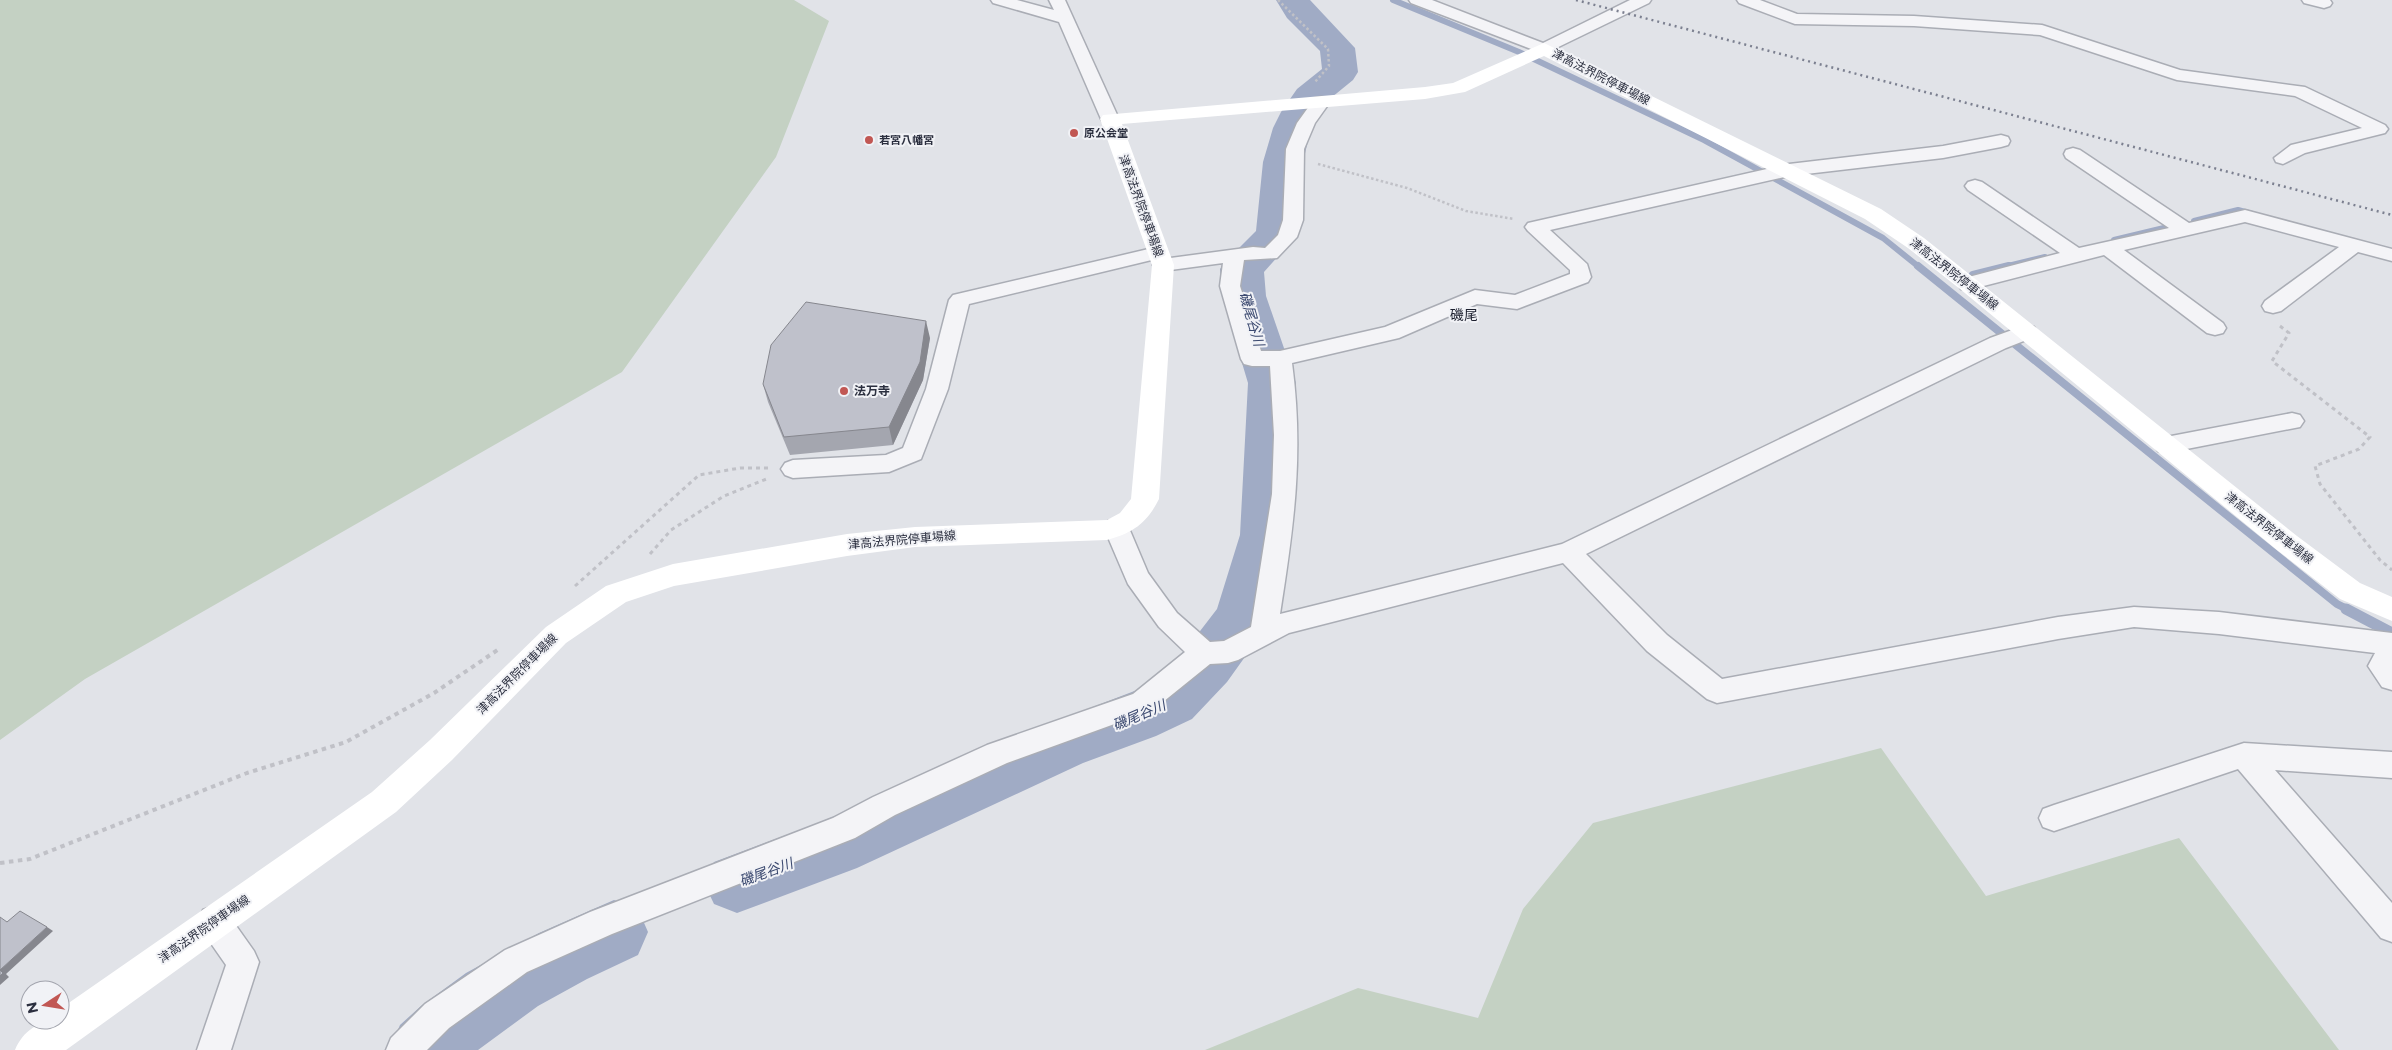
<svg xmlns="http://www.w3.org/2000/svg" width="2392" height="1050" font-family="Montserrat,'Noto Sans JP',sans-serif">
<rect width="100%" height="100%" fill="#e1e3e8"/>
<path fill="#c4d1c3" d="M0,0h794l35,21 -53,136 -154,215 -537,307 -85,61z
M1881,748l105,148 193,-58 160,212h-1134l153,-62 120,30 45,-109 70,-86z"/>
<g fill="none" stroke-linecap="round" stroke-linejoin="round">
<path stroke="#a0abc5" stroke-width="6" d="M1393,0l126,52 185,88 179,98 36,29
M2194,221l44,-11 14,4
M2114,240l50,-12
M2004,267l41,-10"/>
<path stroke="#a0abc5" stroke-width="8" d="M1918,266l419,338 12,6
M1973,275l36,-9"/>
<path stroke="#a0abc5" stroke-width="11" d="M2346,609l46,24"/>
<path fill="#a0abc5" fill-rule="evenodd" d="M1276,0h34l45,48 3,24 -5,8 -27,22 -8,10 -7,16 -8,34 -5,72 -34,38 2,24 30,87 -4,152 -22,82 -8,16 -35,49 -35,37 -36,17 -73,27 -226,105 -120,45 -23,-9 -10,-21 10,-21 102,-38 225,-97 109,-42 37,-37 30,-39 23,-74 8,-152 -26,-87 -2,-27 7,-9 29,-29 7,-69 10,-34 8,-16 16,-23 25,-20 -2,-18 -33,-33z
M614,900l24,9 10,23 -10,23 -51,24 -49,27 -60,44h-89l11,-25 21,-19 45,-33 73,-40z"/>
<g stroke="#aaadb5" stroke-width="3">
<path id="minor" d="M991,0h26l37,10 -5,-10h16l54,119 -3,4h-12l-3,-4 -42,-97 -66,-19z
M1409,0h23l111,43 87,-43h21l-2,3 -105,51 -133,-51z
M1737,0h23l37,14 117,2 128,9 138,45 125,17 80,38 3,4 -3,4 -80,20 -22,11 -7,-2 -2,-4 17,-13 71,-17 -67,-32 -118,-16 -137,-45 -126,-9 -119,-2 -56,-21z
M2302,0h28l2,3 -2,3 -6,2 -20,-5z
M1321,97l6,1 3,4 -15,21 -11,26 -1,71 -6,17 -20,21 -33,2 -4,26 21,65h19l105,-24 90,-37 40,5 55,-21v-4l-42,-39 -3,-4 3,-4 261,-59 154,-18 58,-11 7,2 2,4 -2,4 -7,2 -58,11 -154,18 -239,54 37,34 4,13 -3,5 -71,27 -40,-5 -78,34 -107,25c12,90 2,162 -12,251l282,-70 428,-206 36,-13 8,2 3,5 -3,5 -28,11 -420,206 81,81 55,44 336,-62 76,-10 85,5 173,21v57l-10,-3 -14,-21 7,-13 -156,-19 -85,-7 -76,12 -341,64 -10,-4 -60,-48 -84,-88 -274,70 -51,27 -10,3 -18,1 -57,46 -146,53 -112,52 -40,23 -243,96 -85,38 -78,56 -22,22h-41l5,-12 34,-34 80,-54 85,-38 243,-94 40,-21 114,-52 146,-51 52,-42 -26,-25 -31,-43 -24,-56 4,-7 9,-2 9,2 22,52 29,40 33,29 14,-1 27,-14 21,-133 2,-59 -4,-69h-18l-8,-2 -3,-5 -21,-73 3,-23 -60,8 -7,-2 -3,-4 3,-4 7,-2 90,-12 12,1 13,-13 5,-15 3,-71 11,-26 18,-25z
M2073,148l7,2 109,73 56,-13 147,39v12l-34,-9 -77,59 -8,2 -8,-2 -3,-5 3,-5 74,-54 -94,-25 -121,28 99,73 3,5 -3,5 -8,2 -8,-2 -103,-78 -136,35 -7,-1 -3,-5 3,-5 99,-26 -92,-63 -3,-4 3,-4 7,-2 7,2 97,66 90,-20 -103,-70 -2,-4 2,-4z
M1157,247l7,2 3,4 -3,4 -195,47 -21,85 -27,70 -32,13 -96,6 -8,-3 -4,-6 4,-6 8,-3 93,-5 17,-7 23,-59 23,-89 4,-5z
M2292,413l8,2 4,6 -4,6 -134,26 -8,-2 -4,-6 4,-6 8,-2z
M2244,743l148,9v26l-117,-8 117,133v39l-11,-4 -143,-169 -184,62 -11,-4 -4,-9 4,-9 11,-4z
M214,906l11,4 29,41 5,11 -28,88h-34l29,-85 -23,-33 -5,-11 5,-11z"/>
</g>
<path stroke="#c0c1c7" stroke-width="2.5" stroke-dasharray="2.5 2.5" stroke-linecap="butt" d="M1278,0l50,49 1,17 -14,16
M1318,164l89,24 59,23 48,8"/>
<path stroke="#c0c1c7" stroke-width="3" stroke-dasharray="4 4" stroke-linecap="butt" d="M2280,326l9,7 -17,28 98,76 -11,12 -44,17 5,18 60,76 12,10
M650,554l21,-24 53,-34 45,-18
M575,586l124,-111 41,-7h31"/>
<path stroke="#c0c1c7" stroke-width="4" stroke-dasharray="4.5 4.5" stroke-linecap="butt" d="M0,863l30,-4 217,-86 99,-31 88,-49 65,-44"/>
<use href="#minor" fill="#f4f4f7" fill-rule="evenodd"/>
<path fill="#fff" fill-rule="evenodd" d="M1544,43l337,166 43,29 373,298 63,47 32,14v24l-52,-22 -63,-49 -317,-261 -52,-41 -43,-29 -321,-163 -79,36 -40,7 -303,25 52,141 -15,234c-12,24 -26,34 -52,41l-192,7 -68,9 -173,30 -48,16 -60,41 -114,117 -56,52 -330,238h-51c8,-19 24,-30 45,-30v-11l312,-217 58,-52 116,-113 60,-41 67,-22 174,-30 68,-7 192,-7 13,-7 11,-14 21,-234 -52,-146 3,-4 322,-28 28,-4z"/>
<path stroke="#7c8090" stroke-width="2.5" stroke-dasharray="2 4" stroke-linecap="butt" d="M1576,0l816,215"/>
</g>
<path fill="#a4a6af" d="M930,338l-7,42 -30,65 -103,10 -22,-53 -5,-18z"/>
<path fill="#86878e" d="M926,321l4,17 -7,42 -30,65 -4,-18z
M47,927l6,4 -47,43 3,3 -9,8v-15z"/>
<path fill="#bfc1cb" stroke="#86878e" d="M806,302l120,19 -6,41 -31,65 -105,10 -21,-53 8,-39z
M20,911l27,16 -47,43v-53l7,5z
M0,970l3,3 -3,3z"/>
<g fill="#c15753" stroke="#f1f2f6" stroke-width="2">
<circle cx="1074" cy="133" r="5"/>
<circle cx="869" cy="140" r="5"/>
<circle cx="844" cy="391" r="5"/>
</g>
<g text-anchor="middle" stroke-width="4" stroke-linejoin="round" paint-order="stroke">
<g font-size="11" font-weight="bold" fill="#2b2f3f" stroke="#f1f2f6" text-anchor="start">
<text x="1084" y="137">原公会堂</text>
<text x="879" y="144">若宮八幡宮</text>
</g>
<g font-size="12" fill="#2b2f3f" stroke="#f1f2f6">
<text transform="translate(1601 77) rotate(27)" y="4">津高法界院停車場線</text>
<text transform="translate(1141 206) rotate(70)" y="4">津高法界院停車場線</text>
<text transform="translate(1954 274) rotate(38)" y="4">津高法界院停車場線</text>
<text transform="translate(2269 528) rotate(38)" y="4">津高法界院停車場線</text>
<text transform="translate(902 540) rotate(-5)" y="4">津高法界院停車場線</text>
<text transform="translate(517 674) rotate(-45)" y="4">津高法界院停車場線</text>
<text transform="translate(204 929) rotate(-35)" y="4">津高法界院停車場線</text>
</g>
<g font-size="12" font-weight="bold" fill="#2b2f3f" stroke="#f1f2f6" text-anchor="start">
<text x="854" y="395">法万寺</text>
</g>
<g font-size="14" fill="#1d202f" stroke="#f1f2f6">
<text x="1464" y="320">磯尾</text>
</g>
<g font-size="14" font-style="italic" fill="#39476e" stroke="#f1f2f6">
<text transform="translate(1252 319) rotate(74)" y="5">磯尾谷川</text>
<text transform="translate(1139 715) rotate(-23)" y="5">磯尾谷川</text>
<text transform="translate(766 872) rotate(-20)" y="5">磯尾谷川</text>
</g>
</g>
<g transform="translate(45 1005) rotate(258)"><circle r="24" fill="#f1f2f6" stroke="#a2a4ad"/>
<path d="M0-4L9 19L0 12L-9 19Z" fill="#c15753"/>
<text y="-8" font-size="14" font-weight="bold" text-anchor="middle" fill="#2b2f3f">N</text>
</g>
</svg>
